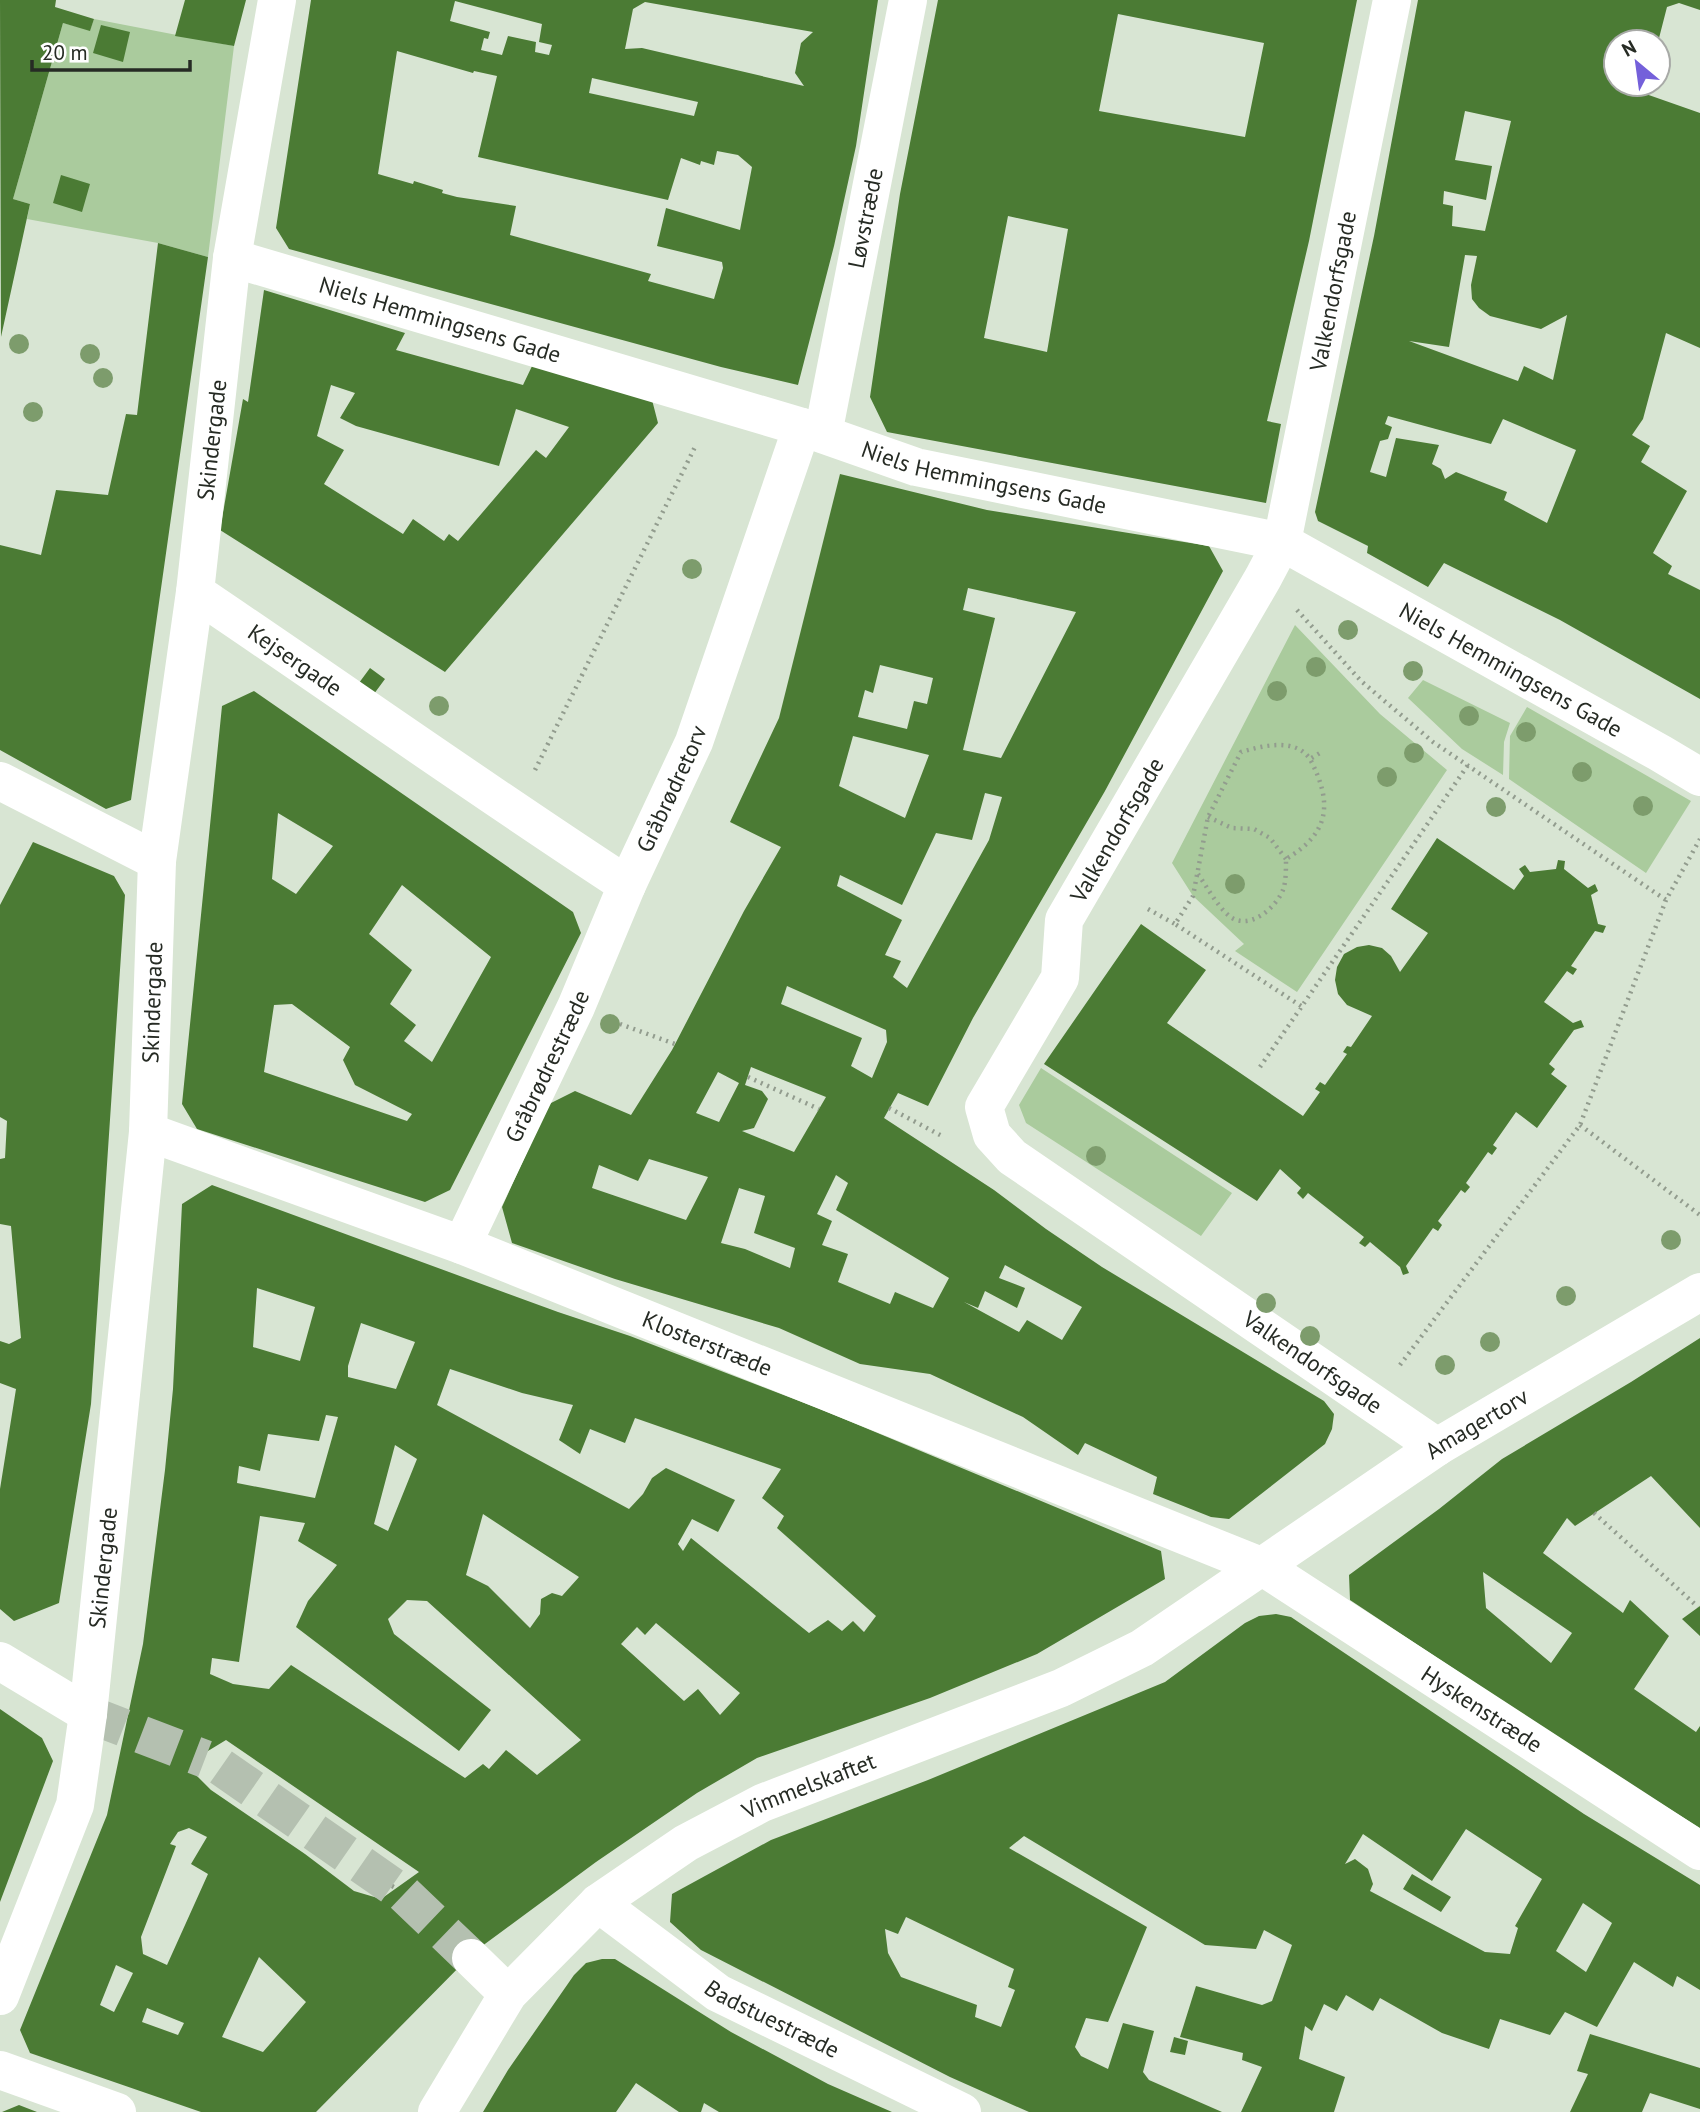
<svg xmlns="http://www.w3.org/2000/svg" width="1700" height="2112" font-family="'PT Sans',sans-serif">
<rect width="100%" height="100%" fill="#d8e5d3"/>
<path fill="#aacb9d" d="M94,19l140,27 -26,211 -50,-14 -131,-24 3,-15 -17,-5 50,-176 27,7z
M1295,625l85,89 67,56 -150,222 -62,-41 9,-7 -51,-48 -21,-33z
M1423,680l87,43 -6,19 -1,33 -41,-26 -54,-51z
M1527,707l164,94 -45,72 -137,-94 1,-43z
M1041,1068l191,125 -31,43 -175,-113 -7,-18z"/>
<path fill="#4b7b34" fill-rule="evenodd" d="M0,0h56l-1,7 39,12 -4,12 -27,-8 -50,176 17,5 -29,133z
M185,0h61l-12,46 -59,-10z
M311,0h567l-22,146 -22,100 -36,139 -77,-18 -432,-118 -13,-21zM455,1l87,23 -3,18 13,3 -3,10 -14,-3 1,-10 -28,-6 -6,19 -21,-5 3,-12 4,1 2,-7 -40,-11zM645,2l168,30 -12,11 -6,30 9,13 -162,-38 -17,1 8,-40zM397,51l76,22 1,-2 23,5 -19,81 190,43 13,-42 19,7 1,-4 13,4 3,-14 21,4 14,12 -12,63 -74,-22 -9,38 65,16 1,6 -9,31 -66,-18 3,-7 -141,-39 6,-29 -59,-9 -15,-4 1,-3 -29,-9 -1,3 -35,-10zM592,78l106,24 -4,14 -105,-23z
M938,0h419l-48,241 -42,180 14,3 -15,79 -379,-71 -17,-35 30,-203zM1118,14l146,29 -19,94 -146,-26zM1008,216l60,13 -21,123 -63,-14z
M1418,0h282v10l-21,-7 -12,4 -9,35h-42v42h30l-3,9 57,20v235l-34,-15 -23,86 -11,16 18,11 -9,16 46,29 -34,62 19,13 -4,8 32,16v109l-140,-79 -116,-57 -16,24 -61,-34 1,-7 -50,-25 -3,-9 59,-276zM1465,111l46,10 -26,110 -33,-5 1,-20 -10,-2 1,-13 42,9 6,-34 -37,-6zM1465,255l12,1 -6,29 1,14 7,9 11,8 51,13 26,-14 -14,65 -29,-14 -6,15 -109,-40 40,6zM1388,416l103,28 12,-25 73,31 -29,73 -43,-23 3,-8 -51,-20 -11,7 -4,-10 -9,-5 7,-19 -43,-7 -10,39 -16,-5 10,-31 8,-2 4,-12 -7,-3z
M101,25l29,7 -7,30 -30,-9z
M61,175l29,9 -8,28 -29,-9z
M158,243l50,14 -77,543 -25,9 -106,-59v-205l41,10 15,-65 52,5 18,-81 11,1z
M264,290l141,43 -9,17 127,35 10,-21 118,32 7,27 -213,249 -225,-142 23,-131 5,3zM331,385l24,8 -15,25 16,8 143,40 17,-57 53,18 -23,31 -10,-8 -78,91 -9,-7 -5,7 -31,-22 -10,15 -79,-50 20,-34 -27,-14z
M840,474l147,36 222,36 14,25 -118,220 -132,227 -45,88 -30,-13 -14,25 110,72 52,39 56,38 222,134 10,13 -2,15 -7,15 -96,75 -18,-2 -58,-23 4,-17 -72,-34 -7,12 -55,-38 -93,-43 -70,-10 -81,-36 -164,-49 -103,-36 -10,-36 47,-103 26,-13 56,24 41,-65 72,-139 37,-64 -51,-25 49,-104zM968,588l108,24 -75,146 -38,-8 32,-132 -32,-8zM880,665l53,13 -6,26 -13,-3 -7,28 -49,-12 7,-27 8,3zM853,736l76,19 -24,63 -66,-32zM985,793l17,4 -13,43 -82,148 -14,-11 8,-16 -16,-6 17,-35 -65,-34 3,-11 62,30 34,-72 36,7zM787,986l99,44 1,12 -15,36 -21,-12 11,-28 -81,-34zM751,1067l75,30 -32,55 -52,-21 12,-3 14,-29 -6,-8 -17,-6zM718,1072l21,11 -20,39 -23,-9zM649,1159l59,18 -22,43 -94,-32 7,-23 39,16zM836,1175l12,8 -12,27 113,68 -16,30 -38,-16 -5,12 -52,-22 10,-28 -26,-9 10,-24 -15,-7zM739,1188l26,8 -11,37 41,15 -5,20 -45,-19 -24,-6zM1005,1265l77,42 -20,33 -35,-20 -8,12 -55,-30 14,6 7,-17 32,17 8,-20 -26,-10z
M370,668l15,11 -17,23 -15,-11z
M254,691l319,221 8,21 -131,257 -25,12 -228,-73 -15,-25 40,-398zM278,813l55,33 -37,48 -24,-15zM402,885l89,72 -59,105 -28,-21 12,-16 -26,-21 22,-34 -43,-36zM292,1004l58,43 -7,13 12,25 57,29 -5,7 -143,-49 10,-67z
M1437,838l77,52 10,-14 -5,-7 6,-4 5,7 26,-3 2,-9 7,1 -1,8 24,19 7,-4 3,7 -7,4 7,29 8,2 -3,7 -8,-2 -24,35 6,3 -4,6 -6,-4 -23,31 29,21 8,-3 3,7 -10,3 -25,34 6,5 -4,5 16,12 -30,42 -21,-16 -23,33 4,3 -5,7 -4,-3 -22,31 4,4 -5,6 -4,-3 -23,31 4,4 -4,6 -5,-3 -27,38 3,7 -6,2 -3,-8 -30,-25 -5,5 -6,-4 5,-6 -56,-44 -5,6 -6,-6 4,-5 -21,-19 -23,32 -213,-137 97,-140 65,46 -39,53 136,93 17,-24 -5,-3 5,-7 5,3 22,-31 -4,-2 4,-6 4,1 21,-31 -25,-11 -9,-11 -3,-14 2,-13 7,-13 13,-7 12,-2 13,3 9,8 9,16 28,-39 -37,-24z
M33,842l81,34 11,19 -34,509 -32,199 -45,18 -14,-12v-120l16,-100 -16,-6v-42l9,3 12,-6 -10,-112 -11,-2v-65l5,-1 2,-37 -7,-4v-212z
M212,1185l346,127 72,24 190,73 341,142 4,28 -128,75 -107,44 -173,60 -60,35 -101,69 -122,90 -158,160h-115l-171,-59 -10,-23 87,-215 36,-171 22,-174 8,-81 9,-185zM257,1288l58,19 -15,54 -47,-14zM361,1323l54,19 -19,47 -48,-12v-11zM450,1369l72,24 51,12 -14,35 21,14 10,-25 35,14 10,-25 146,51 -19,29 22,18 -7,12 99,88 -12,16 -11,-11 -11,10 -14,-11 -19,13 -118,-95 -8,13 -5,-7 14,-25 26,13 17,-32 -69,-32 -14,10 -9,16 -14,15 -192,-104zM326,1415l12,2 -23,81 -78,-15 2,-17 21,5 8,-37 51,7zM395,1445l22,14 -29,72 -14,-7zM483,1514l96,63 -17,19 -10,-3 -11,6 -1,15 -10,14 -42,-42 -22,-11zM260,1516l45,7 -7,18 39,24 -29,36 -12,26 163,124 32,-41 -97,-76 -6,-15 19,-19 20,1 154,139 -44,35 -31,-25 -17,19 -6,-5 -18,14 -174,-113 -22,24 -36,-5 -23,-10 2,-16 27,4zM656,1623l84,70 -20,22 -22,-26 -14,12 -63,-57 16,-17 8,8zM226,1740l193,132 -38,27 -27,-8 -49,-37 -94,-64 -15,-15 7,-21zM189,1828l18,9 -16,27 17,10 -41,91 -24,-11 -2,-17 35,-91 -6,-2 8,-12zM259,1957l47,45 -43,50 -41,-15zM116,1965l17,8 -19,39 -14,-7zM147,2008l37,15 -6,12 -36,-13z
M1700,1338v190l-49,-52 -76,50 -8,-8 -24,35 80,60 7,-13 39,36 -35,53 62,43 4,-6v102l-112,-70 -238,-158 -1,-25 90,-66 63,-50 129,-77zM1483,1572l89,61 -21,30 -65,-55z
M1700,1606v30l-18,-17z
M1276,1614l15,3 293,197 116,71v105l-23,-14 -4,11 -39,-25 -37,65 -32,-15 -15,23 -50,-16 -11,30 -47,-16 -62,-35 -7,13 -27,-16 -9,16 -13,-7 -12,27 -7,-5 -6,33 46,18 -11,35h-93l21,-45 -20,-7 1,-7 -63,-16 16,-51 66,19 10,-4 20,-56 -28,-15 -8,19 -51,-4 -181,-109 -15,12 138,79 -39,95 -22,-4 -11,29 6,9 27,13 15,-46 31,8 -11,41 6,8 73,32h-193l-79,-35 -249,-127 -31,-28 2,-28 99,-54 157,-60 237,-98 80,-59 14,-7zM1466,1829l76,50 -27,47 3,2 -8,26 -25,-2 -115,-61 3,-7 -5,-15 -13,-10 -10,5 18,-30 69,47zM1583,1903l29,20 -26,49 -30,-21zM906,1917l108,52 -6,18 7,3 -14,37 -26,-10 2,-12 -76,-28 -13,-24 -3,-24 13,5z
M0,1709l42,29 11,23 -53,141z
M1412,1874l39,23 -10,15 -38,-23z
M602,1959h13l116,73 97,52 64,28h-173l-15,-9 -3,9h-22l-43,-29 -20,29h-133l25,-42 66,-95 12,-12z
M1590,2034l110,34v41l-50,-16 -8,19h-72l18,-38 -11,-3z
M1174,2037l14,4 -3,14 -15,-3z
M19,2105l18,7h-35z"/>
<g fill="none" stroke-linecap="round" stroke-linejoin="round">
<path stroke="#b4c0b0" stroke-width="38" stroke-dasharray="38 19" stroke-linecap="butt" d="M88,1714l117,45
M221,1767l171,119
M404,1894l67,64"/>
<path stroke="#929c8e" stroke-width="4.5" stroke-dasharray="2 5" stroke-linecap="butt" d="M1297,610l64,71 72,61 233,158
M535,770l161,-325
M1208,817l24,11 22,1 16,9 16,21
M1198,874c9,13 18,30 30,41 20,18 50,-8 56,-28 2,-8 2,-19 2,-28 44,-26 47,-56 24,-100
M1148,909l27,15
M1301,1006l-126,-82 18,-28 15,-79 33,-65c21,-6 54,-15 69,7l13,-8
M620,1024l55,20
M1260,1067l208,-302
M748,1077l71,32
M889,1108l53,28
M1580,1125l120,90
M1400,1365l180,-240 86,-225 34,-61
M1594,1513l104,94
M392,1886l4,2"/>
<g stroke="#fff" stroke-width="38">
<path id="s1" d="M1392,0l-110,542 -19,36 -199,342 -4,58 -76,129 8,28 20,22 425,290"/>
<path id="s2" d="M232,258l570,169 114,40 366,75 378,211 40,24"/>
<path id="s3" d="M823,434l85,-434"/>
<path id="s4" d="M195,592c144,97 286,198 432,293l67,-143 108,-315"/>
<path d="M0,781l157,80"/>
<path id="s5" d="M148,1132l314,113 801,322 437,284"/>
<path id="s6" d="M462,1245l114,-238 51,-122"/>
<path d="M0,1661l88,53"/>
<path id="s7" d="M598,1903l120,90 244,119"/>
<path d="M471,1958l37,36"/>
<path id="s8" d="M0,1996l75,-191 13,-91 60,-582 9,-271 38,-269 37,-334 45,-258"/>
<path d="M0,2070l117,42"/>
<path id="s9" d="M437,2112l71,-118 90,-91 88,-60 76,-40 299,-115 81,-40 295,-201 263,-155"/>
</g>
</g>
<g fill="#7d9c6c">
<circle cx="19" cy="344" r="10"/>
<circle cx="90" cy="354" r="10"/>
<circle cx="103" cy="378" r="10"/>
<circle cx="33" cy="412" r="10"/>
<circle cx="692" cy="569" r="10"/>
<circle cx="1348" cy="630" r="10"/>
<circle cx="1316" cy="667" r="10"/>
<circle cx="1413" cy="671" r="10"/>
<circle cx="1277" cy="691" r="10"/>
<circle cx="439" cy="706" r="10"/>
<circle cx="1469" cy="716" r="10"/>
<circle cx="1526" cy="732" r="10"/>
<circle cx="1414" cy="753" r="10"/>
<circle cx="1582" cy="772" r="10"/>
<circle cx="1387" cy="777" r="10"/>
<circle cx="1643" cy="806" r="10"/>
<circle cx="1496" cy="807" r="10"/>
<circle cx="1235" cy="884" r="10"/>
<circle cx="610" cy="1024" r="10"/>
<circle cx="1096" cy="1156" r="10"/>
<circle cx="1671" cy="1240" r="10"/>
<circle cx="1566" cy="1296" r="10"/>
<circle cx="1266" cy="1303" r="10"/>
<circle cx="1310" cy="1336" r="10"/>
<circle cx="1490" cy="1342" r="10"/>
<circle cx="1445" cy="1365" r="10"/>
</g>
<g text-anchor="middle" stroke-width="7" stroke-linejoin="round" paint-order="stroke">
<g font-size="23" fill="#262b24" stroke="#fff">
<text dy="8" stroke="none"><textPath href="#s3" startOffset="220">Løvstræde</textPath></text>
<text transform="translate(1333 291) rotate(-79)" y="8">Valkendorfsgade</text>
<text dy="8" stroke="none"><textPath href="#s2" startOffset="217">Niels Hemmingsens Gade</textPath></text>
<text dy="8" stroke="none"><textPath href="#s8" startOffset="1578">Skindergade</textPath></text>
<text dy="8" stroke="none"><textPath href="#s2" startOffset="784">Niels Hemmingsens Gade</textPath></text>
<text dy="8" stroke="none"><textPath href="#s4" startOffset="121">Kejsergade</textPath></text>
<text dy="8" stroke="none"><textPath href="#s2" startOffset="1351">Niels Hemmingsens Gade</textPath></text>
<text dy="8" stroke="none"><textPath href="#s4" startOffset="628">Gråbrødretorv</textPath></text>
<text transform="translate(1117 830) rotate(-60)" y="8">Valkendorfsgade</text>
<text dy="8" stroke="none"><textPath href="#s8" startOffset="1012">Skindergade</textPath></text>
<text dy="8" stroke="none"><textPath href="#s6" startOffset="198">Gråbrødrestræde</textPath></text>
<text dy="8" stroke="none"><textPath href="#s5" startOffset="598">Klosterstræde</textPath></text>
<text dy="8" stroke="none"><textPath href="#s1" startOffset="1620">Valkendorfsgade</textPath></text>
<text dy="8" stroke="none"><textPath href="#s9" startOffset="1272">Amagertorv</textPath></text>
<text dy="8" stroke="none"><textPath href="#s8" startOffset="444">Skindergade</textPath></text>
<text dy="8" stroke="none"><textPath href="#s5" startOffset="1458">Hyskenstræde</textPath></text>
<text dy="8" stroke="none"><textPath href="#s9" startOffset="508">Vimmelskaftet</textPath></text>
<text dy="8" stroke="none"><textPath href="#s7" startOffset="210">Badstuestræde</textPath></text>
</g>
</g>
<g transform="translate(1637 63) rotate(331)"><circle r="33" fill="#ffffff" stroke="#a8aaa7" stroke-width="2"/>
<path d="M0-5L12 26L0 18L-12 26Z" fill="#7460da"/>
<text y="-10" font-size="19" font-weight="bold" text-anchor="middle" fill="#262b24">N</text>
</g>
<path d="M32 60v10h158v-10" fill="none" stroke="#262b24" stroke-width="3.5"/>
<text x="42" y="60" font-size="21" fill="#262b24" stroke="#ffffff" stroke-width="5" paint-order="stroke">20 m</text>
</svg>
